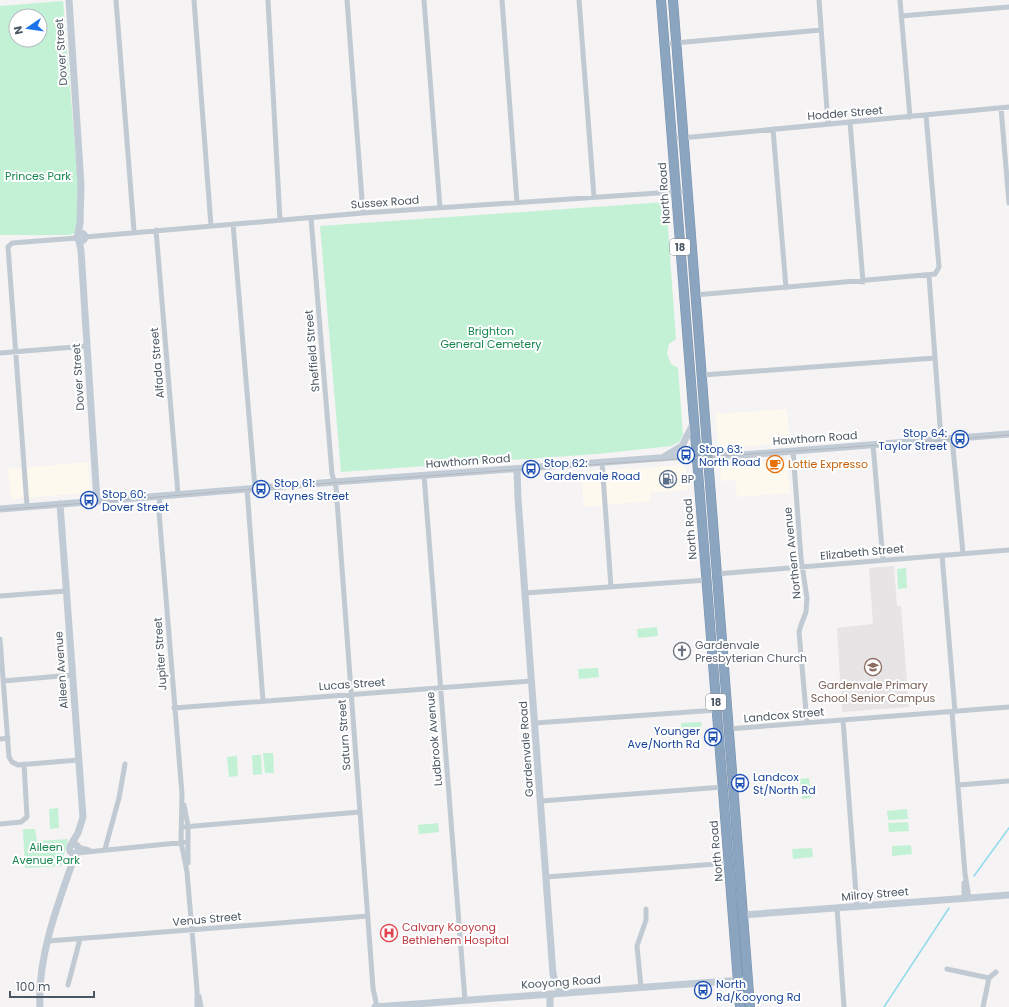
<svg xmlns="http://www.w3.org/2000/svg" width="1009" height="1007" font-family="Poppins,sans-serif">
<rect width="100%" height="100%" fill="#f5f3f3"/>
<path fill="#fdf9ef" d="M787,409l3,34 -69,5 -3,-3 -2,-31z
M785,460l2,2 3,31 -53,4 -2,-17 -14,1 -1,-14 2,-2z
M88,462l2,28 -2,3 -77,6 -3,-30z
M682,465l4,3 2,22 -38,3v8l-66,6 -3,-35z"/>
<path fill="#e6e4e5" d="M894,566l3,40h4l8,101 -67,5 -5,-84 36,-4 -4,-56z"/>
<path fill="#c3f1d5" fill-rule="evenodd" d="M63,1l15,183 -1,44 -1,4 -6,3h-70v-229zM16,16h24v24h-24z
M666,202l10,137 -7,5 -2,10 4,10 7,4 5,67 -4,7 -8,4 -74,8 -256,18 -21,-246z
M906,568l1,20 -9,1 -1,-20z
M657,627l1,9 -20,2 -1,-9z
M598,668l1,9 -20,2 -1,-10z
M701,722l1,9 -20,2 -1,-10z
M263,753h10l1,20h-9z
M252,755h9l1,19 -9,1z
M237,756l1,20 -9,1 -2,-20z
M809,778l2,20 -9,1 -2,-20z
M58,808l1,20 -9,1 -1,-20z
M907,809l1,10 -20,1 -1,-9z
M908,822l1,9 -20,1 -1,-9z
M438,823l1,9 -20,2 -1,-9z
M24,829h11l2,12 31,-2 -7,27 -36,2 -2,-38z
M911,845l1,9 -20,2v-10z
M812,848l1,9 -20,2 -1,-10z"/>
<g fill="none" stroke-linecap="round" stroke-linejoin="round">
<path stroke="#90daee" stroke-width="1.5" d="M974,876l35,-48
M884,1007l65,-99"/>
<g stroke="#7690ad" stroke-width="10">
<path id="highway" d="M661,0l79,1007
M673,0l77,1007"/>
</g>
<path stroke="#c1cad2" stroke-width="5" d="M116,0l18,231
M194,0l17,226
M268,0l12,220
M347,0l16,213
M424,0l16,208
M502,0l15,203
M579,0l15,197
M819,0l9,124
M900,0l10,117
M901,16l108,-9
M664,44l157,-14
M1001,108l8,95
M850,122l13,160
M773,129l13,159
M671,139l338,-32
M311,218l21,256 4,13 37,501 4,19
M233,224l22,264
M156,230l22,264
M85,237l278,-24 324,-22
M929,276l12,163
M695,295l240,-21 4,-7 -13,-152
M0,353l87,-7
M703,375l232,-17
M952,438l11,115
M873,445l10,115
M793,451l8,107 6,40 -1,14 -5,13 -2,7 8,91
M602,462l9,125
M424,475l41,525
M247,489l16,212
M160,496l-1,16 23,282 -1,48 6,30 10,117v18
M27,506l-19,-259 4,-4 65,-5
M942,555l13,157
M716,574l293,-24
M525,593l182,-13
M0,596l66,-5
M0,639l9,118 3,5 6,3 60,-5
M3,681l69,-6
M174,708l357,-27
M952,712l13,162 4,24
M843,720l14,187
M535,723l182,-13
M728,729l281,-22
M0,739l8,-1
M958,785l51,-4
M541,801l182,-14
M184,805l4,21v37
M0,824l21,-2 6,-5 -3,-53
M183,827l177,-15
M77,847l12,3
M105,849l14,-51 6,-34
M77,853l110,-11
M546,877l183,-14
M964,898v-15
M837,908l7,99
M48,941l320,-25
M947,969l42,9
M68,985l12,-46
M641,987l-4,-41 9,-26v-11
M199,996l2,11
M983,1007l6,-29 7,-6"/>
<path stroke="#c1cbd6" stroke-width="7" d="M69,0l12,185 -1,38 -2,10
M77 237a4 4 0 1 1 8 0a4 4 0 1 1-8 0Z
M79,240l2,11 16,250
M662,458l20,-12 11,-22
M517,469l1,30 35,475 3,11 8,8
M60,504l23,313 -5,16 -8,13
M0,509l334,-27 352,-26 57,-1 266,-21
M69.5 849a4.5 4.5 0 1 1 9 0a4.5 4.5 0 1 1-9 0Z
M743,915l266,-20
M550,994v13
M40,1007c-3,-50 19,-107 36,-154
M375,1007l367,-27"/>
<use href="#highway" stroke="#8ba5c1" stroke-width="9"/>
<path stroke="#b5b8bd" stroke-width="1" d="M0,510c128,-10 257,-22 385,-31 208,-15 416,-27 624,-44"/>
</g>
<defs>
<g id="bus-ring" transform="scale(0.9)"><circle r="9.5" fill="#fff" stroke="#1a4fb4" stroke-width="1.5"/><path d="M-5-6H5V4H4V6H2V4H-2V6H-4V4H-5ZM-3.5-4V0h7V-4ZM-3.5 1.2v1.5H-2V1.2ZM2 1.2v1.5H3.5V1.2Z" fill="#1a4fb4"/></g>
<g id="cafe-ring" transform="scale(0.9)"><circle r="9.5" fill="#fff" stroke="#e8710a" stroke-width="1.5"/><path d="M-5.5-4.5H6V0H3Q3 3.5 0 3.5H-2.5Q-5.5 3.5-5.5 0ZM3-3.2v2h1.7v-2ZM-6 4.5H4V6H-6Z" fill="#e8710a"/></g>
<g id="fuel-ring" transform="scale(0.9)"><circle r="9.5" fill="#fff" stroke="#5c6f8a" stroke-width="1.5"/><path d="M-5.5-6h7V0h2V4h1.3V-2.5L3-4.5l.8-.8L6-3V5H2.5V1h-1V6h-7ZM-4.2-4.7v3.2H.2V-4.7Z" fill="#5c6f8a"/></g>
<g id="church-ring" transform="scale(0.9)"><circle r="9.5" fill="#fff" stroke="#6b7280" stroke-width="1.5"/><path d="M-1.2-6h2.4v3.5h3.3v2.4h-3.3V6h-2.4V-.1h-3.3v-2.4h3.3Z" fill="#6b7280"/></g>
<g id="school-ring" transform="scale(0.9)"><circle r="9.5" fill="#fff" stroke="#8d6e63" stroke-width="1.5"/><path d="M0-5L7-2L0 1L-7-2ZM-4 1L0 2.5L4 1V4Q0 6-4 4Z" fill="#8d6e63"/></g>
<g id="hospital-ring" transform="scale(0.9)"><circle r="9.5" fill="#fff" stroke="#e0444e" stroke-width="1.5"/><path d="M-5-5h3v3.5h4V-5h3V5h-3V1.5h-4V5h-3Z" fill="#e0444e"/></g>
</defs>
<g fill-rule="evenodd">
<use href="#bus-ring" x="960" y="439"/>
<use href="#bus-ring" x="686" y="455"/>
<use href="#cafe-ring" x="775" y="464"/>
<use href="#bus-ring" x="531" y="469"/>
<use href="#fuel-ring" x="668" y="479"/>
<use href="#bus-ring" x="261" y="489"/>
<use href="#bus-ring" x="89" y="500"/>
<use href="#church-ring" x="682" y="651"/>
<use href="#school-ring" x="873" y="667"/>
<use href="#bus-ring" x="713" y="737"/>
<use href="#bus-ring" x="740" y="783"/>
<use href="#hospital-ring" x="389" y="933"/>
<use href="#bus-ring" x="703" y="990"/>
</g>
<g text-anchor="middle" stroke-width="4" stroke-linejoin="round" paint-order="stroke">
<g fill="#fff" stroke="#808990" stroke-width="1">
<rect x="670" y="239" width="20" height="16" rx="3"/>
<rect x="706" y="694" width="20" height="16" rx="3"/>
</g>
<g font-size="10" font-weight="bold" fill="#4a5661">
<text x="680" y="251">18</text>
<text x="716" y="706">18</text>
</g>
<g font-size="11" fill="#4a5661" stroke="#fff">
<text transform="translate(61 52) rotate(-94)" y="4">Dover Street</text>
<text transform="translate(845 113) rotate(-5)" y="4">Hodder Street</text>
<text transform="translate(664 193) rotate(-94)" y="4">North Road</text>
<text transform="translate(385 202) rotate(-4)" y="4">Sussex Road</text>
<text transform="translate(312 351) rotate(-95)" y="4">Sheffield Street</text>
<text transform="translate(157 363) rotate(-95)" y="4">Alfada Street</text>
<text transform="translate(78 377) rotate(-94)" y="4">Dover Street</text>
<text transform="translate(815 438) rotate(-4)" y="4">Hawthorn Road</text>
<text transform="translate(468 461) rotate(-4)" y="4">Hawthorn Road</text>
<text transform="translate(690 529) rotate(-95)" y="4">North Road</text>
<text transform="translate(862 552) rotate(-5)" y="4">Elizabeth Street</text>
<text transform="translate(792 553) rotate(-96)" y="4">Northern Avenue</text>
<text transform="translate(160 654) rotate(-94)" y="4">Jupiter Street</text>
<text transform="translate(61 670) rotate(-94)" y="4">Aileen Avenue</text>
<text transform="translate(352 684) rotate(-4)" y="4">Lucas Street</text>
<text transform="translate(784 715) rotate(-5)" y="4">Landcox Street</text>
<text transform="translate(344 735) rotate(-94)" y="4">Saturn Street</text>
<text transform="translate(434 739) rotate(-95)" y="4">Ludbrook Avenue</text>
<text transform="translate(526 749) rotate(-94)" y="4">Gardenvale Road</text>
<text transform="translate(716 851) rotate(-95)" y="4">North Road</text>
<text transform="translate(875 894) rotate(-5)" y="4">Milroy Street</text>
<text transform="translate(207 919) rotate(-5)" y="4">Venus Street</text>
<text transform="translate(561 982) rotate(-4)" y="4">Kooyong Road</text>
</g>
<g font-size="11" fill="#17864f" stroke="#fff">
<text x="38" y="180">Princes Park</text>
<text x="491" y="335">Brighton<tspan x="491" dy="13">General Cemetery</tspan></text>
<text x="46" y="851">Aileen<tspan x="46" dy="13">Avenue Park</tspan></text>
</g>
<g font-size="11" fill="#164399" stroke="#fff" text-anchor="start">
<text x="947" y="437" text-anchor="end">Stop 64:<tspan x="947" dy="13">Taylor Street</tspan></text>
<text x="699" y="453">Stop 63:<tspan x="699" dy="13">North Road</tspan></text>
<text x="544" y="467">Stop 62:<tspan x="544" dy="13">Gardenvale Road</tspan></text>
<text x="274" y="487">Stop 61:<tspan x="274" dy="13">Raynes Street</tspan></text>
<text x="102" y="498">Stop 60:<tspan x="102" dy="13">Dover Street</tspan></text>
<text x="700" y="735" text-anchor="end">Younger<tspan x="700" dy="13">Ave/North Rd</tspan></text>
<text x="753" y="781">Landcox<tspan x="753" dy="13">St/North Rd</tspan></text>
<text x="716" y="988">North<tspan x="716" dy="13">Rd/Kooyong Rd</tspan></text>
</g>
<g font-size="11" fill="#c56008" stroke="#fff" text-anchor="start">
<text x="788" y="468">Lottie Expresso</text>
</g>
<g font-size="11" fill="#4e5e75" stroke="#fff" text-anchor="start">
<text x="681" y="483">BP</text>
</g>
<g font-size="11" fill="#5b616d" stroke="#fff" text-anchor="start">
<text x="695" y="649">Gardenvale<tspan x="695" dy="13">Presbyterian Church</tspan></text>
</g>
<g font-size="11" fill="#785e54" stroke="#fff">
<text x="873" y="689">Gardenvale Primary<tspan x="873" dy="13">School Senior Campus</tspan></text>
</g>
<g font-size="11" fill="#be3a42" stroke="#fff" text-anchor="start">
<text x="402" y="931">Calvary Kooyong<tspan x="402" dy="13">Bethlehem Hospital</tspan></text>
</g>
</g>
<g transform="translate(28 28) rotate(257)"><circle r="19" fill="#ffffff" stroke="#b7bbc0"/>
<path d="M0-3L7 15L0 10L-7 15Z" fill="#1a73e8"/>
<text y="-6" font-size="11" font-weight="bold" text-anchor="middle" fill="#4a5661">N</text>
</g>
<path d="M10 991v6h84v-6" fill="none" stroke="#4a5661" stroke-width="2"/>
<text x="16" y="991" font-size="12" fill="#4a5661" stroke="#ffffff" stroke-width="3" paint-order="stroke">100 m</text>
</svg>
